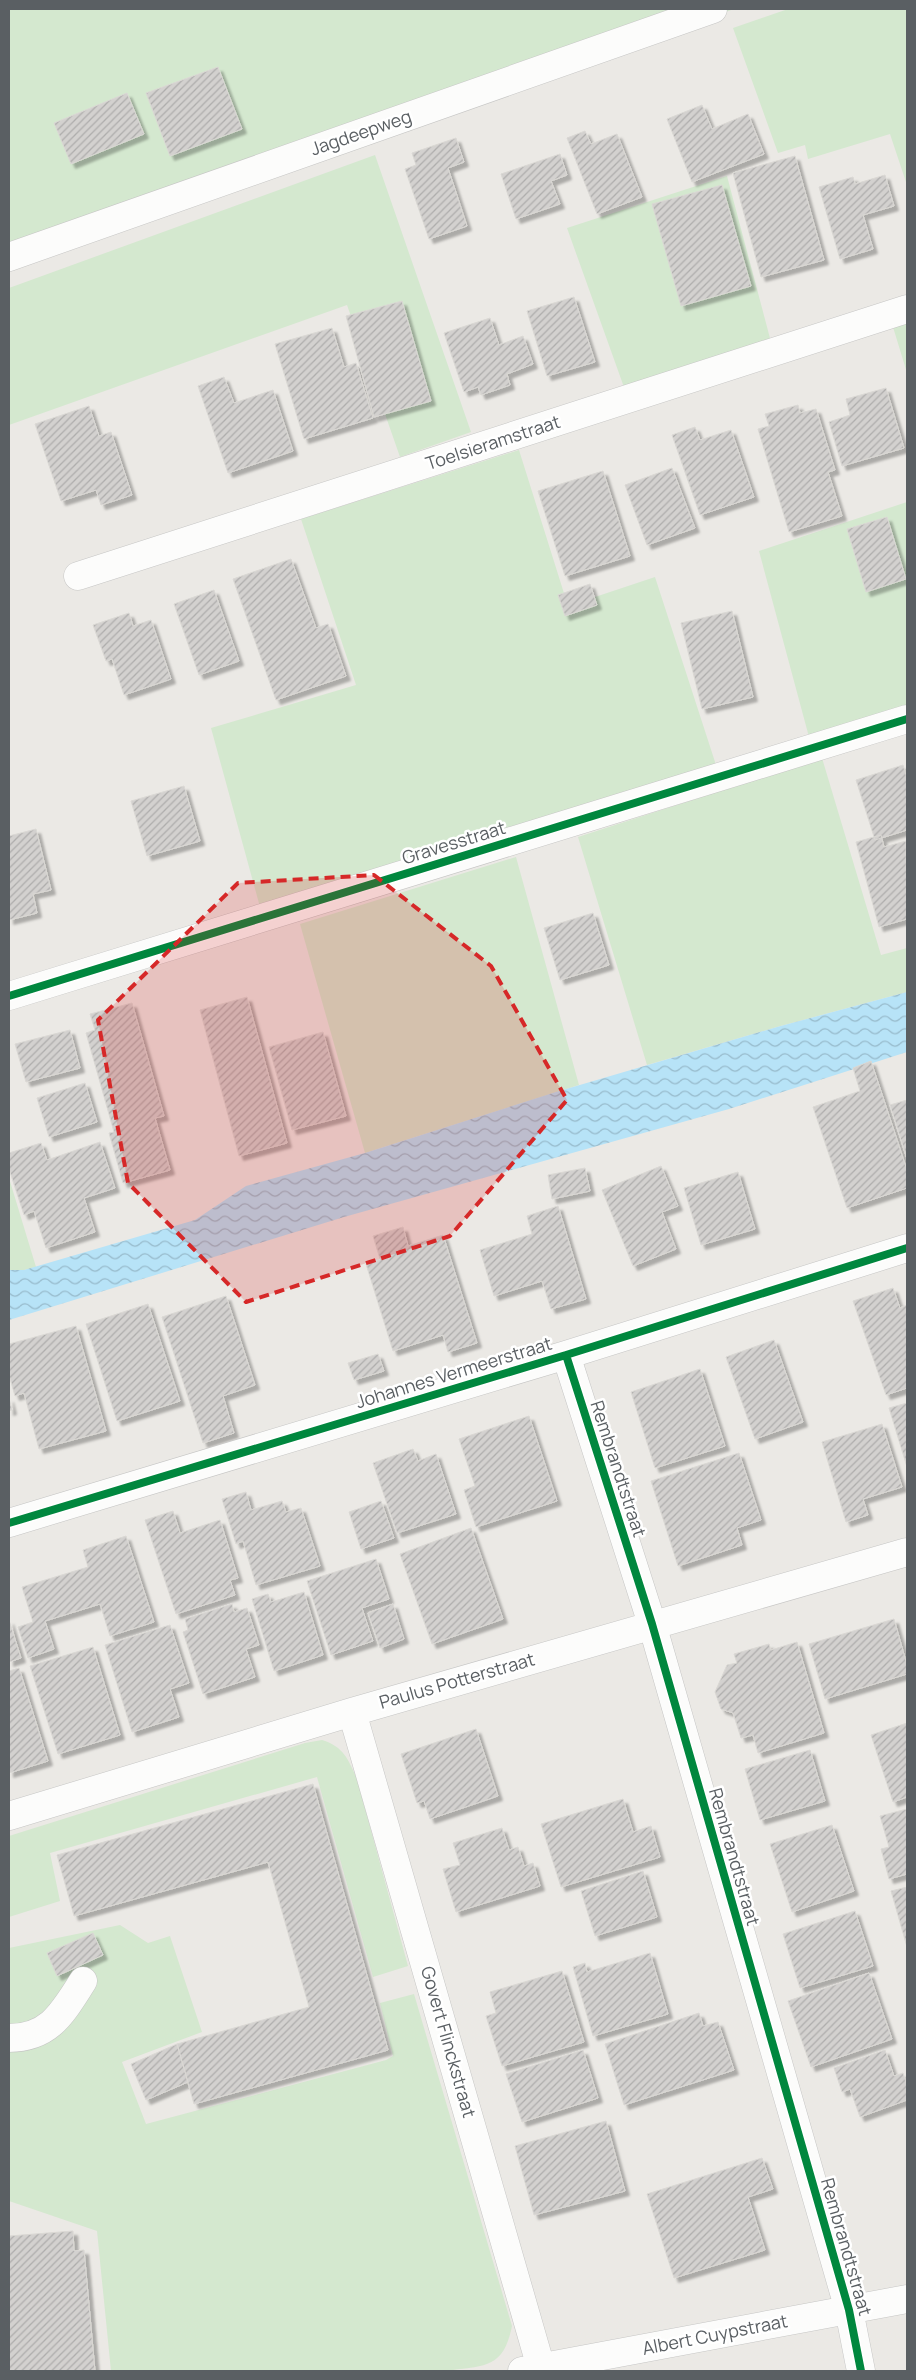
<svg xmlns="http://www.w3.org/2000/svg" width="916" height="2380" font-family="Manrope,sans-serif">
<defs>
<pattern id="water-waves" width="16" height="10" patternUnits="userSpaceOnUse" patternTransform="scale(1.25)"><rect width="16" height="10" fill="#b7e3f7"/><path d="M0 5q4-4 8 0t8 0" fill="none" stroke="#98bbcc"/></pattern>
<pattern id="building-hatch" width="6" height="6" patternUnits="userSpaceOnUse" patternTransform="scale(1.25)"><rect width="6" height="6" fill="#d3d1cf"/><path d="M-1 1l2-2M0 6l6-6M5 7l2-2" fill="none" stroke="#aeadac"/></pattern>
<filter id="shadow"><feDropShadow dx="4.5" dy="4.5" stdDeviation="1" flood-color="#0004"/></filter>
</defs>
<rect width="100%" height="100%" fill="#ebe9e5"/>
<path fill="#d4e8cf" d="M9,9h725l-716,253 -9,1z
M788,9h119v176l-17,-51 -82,25 -3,-14 -27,8 -45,-125z
M375,155l96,277 -71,25 -53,-152 -338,120v-137z
M727,176l44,166 -146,48 -58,-162z
M907,322v51l-14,-46z
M519,450l49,156 87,-29 62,191 -457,139 -49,-179 145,-43 -55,-166z
M907,502v205l-98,30 -50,-186z
M822,758l59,197 26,-7v44l-130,35 -130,38 -69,-228z
M516,857l63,228 -214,68 -65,-229z
M9,1178l27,89 -12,3h-15z
M322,1740c22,7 26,19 35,39l51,187 -35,11 -56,-200 -267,76 10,48 -51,16v-81l296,-93z
M120,1925l28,18 22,-7 32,96 -80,30 24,62 240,-64 7,-4 -13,-53 34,-9 98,332c-9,44 -28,39 -67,45h-334l-14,-140 -88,-30v-253z"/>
<path fill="url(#water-waves)" d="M907,992v60l-178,57 -385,108 -335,103v-50h15l171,-50 51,-34 119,-33 191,-61 221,-65z"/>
<path fill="url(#building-hatch)" stroke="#dad8d4" filter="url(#shadow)" d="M218,67l24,62 -72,27 -24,-63z
M127,93l17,41 -73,30 -17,-41z
M702,105l10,24 36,-15 16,40 -72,28 -25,-63z
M585,131l6,13 26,-10 25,63 -45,17 -30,-76z
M456,138l8,24 -16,6 19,58 -38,13 -24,-70 11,-4 -4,-12z
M560,154l7,21 -16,6 9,23 -44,15 -15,-45z
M795,156l29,104 -63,17 -28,-104z
M885,175l9,31 -31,9 10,34 -33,10 -21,-72 34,-10 2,7z
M722,185l29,101 -70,20 -29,-102z
M574,297l21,65 -48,14 -20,-65z
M402,301l29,100 -57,16 -28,-101z
M490,318l9,27 24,-9 10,28 -26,10 3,11 -29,10 -3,-8 -14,5 -20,-59z
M332,328l12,39 12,-4 17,55 -69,21 -29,-95z
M224,377l10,26 39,-13 20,61 -65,22 -30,-87z
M886,388l18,60 -62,18 -13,-44 21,-7 -4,-16z
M798,405l2,8 16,-4 19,61 -7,2 14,44 -53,16 -31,-103 11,-3 -4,-12z
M89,406l10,30 12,-4 21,63 -31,10 -5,-15 -35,11 -26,-77z
M695,427l5,13 31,-10 23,67 -54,18 -28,-80z
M672,468l23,60 -48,17 -22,-60z
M603,471l27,85 -65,20 -27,-85z
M887,517l19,62 -40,13 -19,-63z
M291,559l25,69 12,-4 18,52 -70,24 -43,-121z
M590,584l7,21 -32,11 -7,-21z
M214,590l25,71 -40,14 -25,-71z
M732,611l21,86 -51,12 -21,-86z
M129,613l4,13 18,-6 20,59 -47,16 -12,-36 -6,2 -13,-36z
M903,765l4,13v52l-32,10 -19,-60z
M184,786l16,55 -53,15 -16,-55z
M36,829l15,61 -18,4 4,19 -28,7v-84z
M881,835l3,12 22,-6 1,78 -28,8 -23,-85z
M593,913l16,52 -49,15 -16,-52z
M247,997l40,146 -48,13 -39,-146z
M132,1003l32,113 -9,2 15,52 -47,13 -14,-50 5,-1 -28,-99 9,-3 -5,-16z
M70,1030l10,38 -54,14 -11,-38z
M323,1032l23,84 -54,14 -23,-83z
M871,1061l36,109v18l-60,20 -34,-101 47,-16 -7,-23z
M85,1083l12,39 -48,15 -12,-39z
M907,1100v59l-17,-54z
M100,1142l15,46 -31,10 11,34 -49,16 -12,-37 -10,4 -15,-46v-16l32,-10 6,17z
M661,1166l17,40 -16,6 14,37 -43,17 -31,-76z
M585,1168l5,23 -38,8 -4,-24z
M738,1172l17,57 -54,16 -17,-57z
M558,1206l28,93 -35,10 -9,-28 -48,15 -14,-46 52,-16 -5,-18z
M403,1227l5,19 35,-11 34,108 -29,9 -5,-17 -50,16 -27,-87 14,-5 -7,-23z
M893,1288l7,20 7,-3v83l-21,7 -33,-94z
M226,1296l29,89 -32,11 11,37 -31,10 -41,-126z
M148,1304l32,97 -63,20 -31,-97z
M76,1326l30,105 -67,18 -15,-56 -9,3 -6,-21v-31z
M774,1340l29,82 -48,17 -29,-82z
M378,1354l6,17 -30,9 -6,-17z
M700,1369l25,77 -70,22 -24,-76z
M9,1398l3,12 -3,1z
M907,1403v64l-18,-59z
M529,1416l28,85 -81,26 -12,-37 11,-4 -16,-47z
M882,1424l20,63 -39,12 5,16 -22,7 -24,-80z
M413,1449l5,12 18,-7 20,60 -59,19 -24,-70z
M739,1453l22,67 -24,8 5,17 -64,21 -27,-85z
M246,1492l5,18 31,-9 4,11 15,-4 19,58 -64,19 -13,-44 -7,3 -14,-45z
M381,1501l13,37 -33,11 -12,-37z
M173,1511l7,22 40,-13 18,58 -8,2 5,15 -59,19 -31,-94z
M471,1528l32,91 -71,25 -32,-90z
M126,1536l28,86 -44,14 -10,-32 -55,17 9,28 -26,9 -10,-31 15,-5 -11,-35 66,-20 -5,-17z
M376,1559l13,40 -27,9 11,33 -42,14 -24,-74z
M304,1592l19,63 -49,16 -22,-72 16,-5 3,8z
M232,1604l2,8 13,-4 12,37 -13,4 9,28 -52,17 -20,-62 5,-2 -3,-11z
M393,1604l11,35 -24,9 -12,-35z
M894,1619l13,46v9l-82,25 -16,-55z
M9,1620l12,38 -12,4z
M170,1625l19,58 -19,6 9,28 -47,15 -27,-87z
M797,1642l27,91 -66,20 -5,-18 -12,3 -8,-25 -12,-4 -6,-17 12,-27 10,-2 -3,-9 35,-10 2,6z
M93,1647l27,88 -62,19 -28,-88z
M19,1668l29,93 -39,12v-102z
M907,1723v74l-14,5 -22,-67z
M476,1729l22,67 -68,23 -6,-18 -7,2 -16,-49z
M810,1750l15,51 -65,19 -15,-51z
M313,1784l75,266 -194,54 -17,-60 132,-37 -41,-145 -194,54 -17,-61z
M623,1799l10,33 18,-6 9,31 -99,30 -20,-63z
M907,1809v65l-18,5 -8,-30 8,-2 -9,-31z
M832,1825l22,66 -62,21 -22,-68z
M502,1828l7,22 9,-3 6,19 9,-3 7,23 -84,26 -13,-43 17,-4 -7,-22z
M643,1871l14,46 -62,19 -14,-45z
M907,1887v60l-16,-56z
M855,1911l18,55 -73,22 -17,-54z
M93,1933l10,22 -46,21 -10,-23z
M650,1953l18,61 -75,22 -20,-69 12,-4 2,9z
M562,1971l22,71 -82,24 -16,-50 10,-3 -6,-21z
M869,1973l23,66 -81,28 -23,-66z
M699,2013l4,13 15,-4 16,48 -110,35 -19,-61z
M177,2044l11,38 -42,18 -15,-36z
M583,2050l15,48 -76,24 -16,-48z
M885,2050l9,26 9,-3 4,13v14l-47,17 -10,-28 -8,3 -8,-24z
M606,2121l19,70 -91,24 -19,-69z
M762,2158l11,31 -25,8 17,53 -91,28 -27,-84z
M73,2231l1,20 10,-1 11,121h-86v-135z"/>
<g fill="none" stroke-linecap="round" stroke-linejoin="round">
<g stroke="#c6c6c5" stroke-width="29">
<path id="minor" d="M9,257l704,-248
M78,576l829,-267
M9,996l898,-277
M566,1355l86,269 197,686 12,61
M9,1523l557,-168 341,-107
M352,1712l190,659
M9,1816l343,-104 555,-160
M9,2038c41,0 54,-26 74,-57
M522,2371l385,-72"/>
</g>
<use href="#minor" stroke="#fcfcfb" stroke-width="28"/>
<g stroke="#fff" stroke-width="11">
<path id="cycleway" d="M9,996l898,-277
M566,1355l86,269 197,686 12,61
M9,1523l557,-168 341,-107"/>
</g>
<use href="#cycleway" stroke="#00873e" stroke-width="8"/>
</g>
<path fill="#d62828" fill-opacity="0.2" stroke="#d62828" stroke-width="4" stroke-dasharray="10 6" stroke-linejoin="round" d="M374,875l117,91 76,134 -117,136 -204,66 -118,-119 -30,-163 140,-137z"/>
<g text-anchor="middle" stroke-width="5" stroke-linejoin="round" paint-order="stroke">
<g font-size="18" fill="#5a5f63" stroke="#fff">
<text transform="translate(361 133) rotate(-19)" y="6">Jagdeepweg</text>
<text transform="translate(493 443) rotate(-18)" y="6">Toelsieramstraat</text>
<text transform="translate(454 843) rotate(-17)" y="6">Gravesstraat</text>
<text transform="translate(454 1373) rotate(-17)" y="6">Johannes Vermeerstraat</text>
<text transform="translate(618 1469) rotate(72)" y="6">Rembrandtstraat</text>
<text transform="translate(457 1681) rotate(-16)" y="6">Paulus Potterstraat</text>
<text transform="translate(734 1857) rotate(74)" y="6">Rembrandtstraat</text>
<text transform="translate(448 2042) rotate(74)" y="6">Govert Flinckstraat</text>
<text transform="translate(846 2247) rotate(74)" y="6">Rembrandtstraat</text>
<text transform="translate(715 2335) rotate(-11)" y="6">Albert Cuypstraat</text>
</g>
</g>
<rect width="916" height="2380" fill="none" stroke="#5a5f63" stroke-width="20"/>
</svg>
